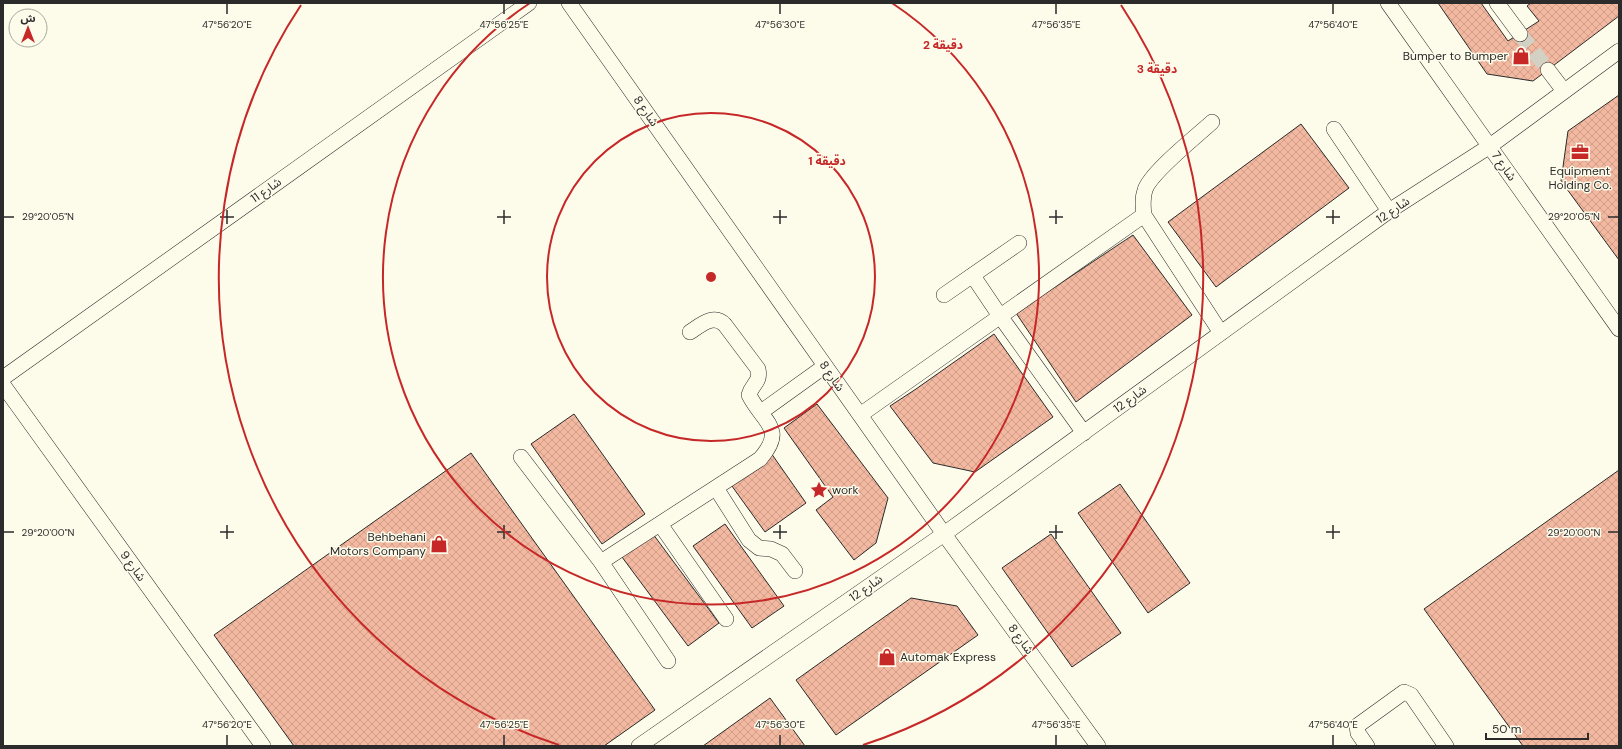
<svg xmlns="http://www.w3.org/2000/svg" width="1622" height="749" font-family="'DM Sans','Noto Sans Arabic',sans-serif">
<defs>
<pattern id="building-cross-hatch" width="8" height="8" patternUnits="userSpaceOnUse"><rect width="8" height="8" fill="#f2b8a0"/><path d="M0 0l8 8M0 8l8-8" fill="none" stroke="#d09e8a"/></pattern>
</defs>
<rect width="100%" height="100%" fill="#fdfbea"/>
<path fill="url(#building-cross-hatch)" stroke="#2b2b2b" d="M1438,3h43l27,38 31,-20 -12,-15 4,-3h88v13l-86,65 -46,-7z
M1619,95v165l-58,-79 7,-50z
M1301,124l48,64 -133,99 -48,-65z
M1133,235l59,80 -116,87 -60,-89z
M994,334l59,83 -78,55 -42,-9 -43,-57 26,-17z
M817,404l71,94 -12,45 -22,17 -38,-50 17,-13 -49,-69z
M574,414l71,100 -43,30 -71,-100z
M471,453l184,257 -51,36h-310l-80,-111z
M771,453l35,50 -41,29 -36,-50z
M1619,470v276h-96l-99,-137z
M1120,484l70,99 -42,30 -70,-100z
M725,524l59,82 -32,22 -59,-82z
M650,530l69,93 -31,23 -69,-93z
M1051,534l70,99 -49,34 -70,-99z
M911,598l46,8 21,29 -142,100 -40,-55z
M770,698l35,48h-102z"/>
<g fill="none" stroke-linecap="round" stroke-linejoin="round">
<path stroke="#d3d1c4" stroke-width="15" stroke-dasharray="15 8" stroke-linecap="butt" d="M1520,34l28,36"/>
<g stroke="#2b2b2b" stroke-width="16">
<path id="minor" d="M569,3l375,531 154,212
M1388,3l231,326
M1497,3l23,31
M1548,70l16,21
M1212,122c-15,14 -62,51 -67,68 -3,9 -2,16 -1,25l77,118
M1334,129l55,82
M973,276l27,40 84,117
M944,295l75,-52
M3,378l526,-375
M3,385l260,361
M761,412l64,-46
M860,415l284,-200
M521,457l80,105 67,99
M716,488l33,52 10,8 12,1 11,5 13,17
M660,524l66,95
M601,562l159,-103c27,-31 3,-36 -11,-64 3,-12 12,-12 9,-26l-33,-44c-11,-12 -24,0 -35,7
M639,746l305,-212 445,-323 101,-65 129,-95
M1367,746l-9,-13 -1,-7 47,-34 7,3 35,51"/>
</g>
<use href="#minor" stroke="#fdfbea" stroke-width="15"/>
</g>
<path fill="none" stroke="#2b2b2b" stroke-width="1.5" d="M227,4v10M504,4v10M780,4v10M1056,4v10M1333,4v10M227,210v14M504,210v14M780,210v14M1056,210v14M1333,210v14M4,217h10M220,217h14M497,217h14M773,217h14M1049,217h14M1326,217h14M1608,217h10M227,525v14M504,525v14M780,525v14M1056,525v14M1333,525v14M4,532h10M220,532h14M497,532h14M773,532h14M1049,532h14M1326,532h14M1608,532h10M227,735v10M504,735v10M780,735v10M1056,735v10M1333,735v10"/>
<g fill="none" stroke="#c62828" stroke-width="2">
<circle cx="711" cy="277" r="164"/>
<path d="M892 3A328 328 0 1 1 530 3"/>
<path d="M559 745A492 492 0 0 1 301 5M1121 5A492 492 0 0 1 863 745"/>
</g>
<defs>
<g id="shop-bare" transform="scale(1.38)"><path d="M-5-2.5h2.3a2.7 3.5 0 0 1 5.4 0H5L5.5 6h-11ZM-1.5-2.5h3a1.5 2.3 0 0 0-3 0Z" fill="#c62828" stroke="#fdfbea" stroke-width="2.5" paint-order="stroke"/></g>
<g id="office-bare" transform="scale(1.38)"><path d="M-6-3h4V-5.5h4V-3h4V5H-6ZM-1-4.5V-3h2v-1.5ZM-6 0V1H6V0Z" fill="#c62828" stroke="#fdfbea" stroke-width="2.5" paint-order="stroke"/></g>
<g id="sight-bare" transform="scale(1.38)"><path d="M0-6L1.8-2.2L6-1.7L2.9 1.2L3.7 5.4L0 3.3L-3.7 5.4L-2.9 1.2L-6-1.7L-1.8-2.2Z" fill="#c62828" stroke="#fdfbea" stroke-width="2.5" paint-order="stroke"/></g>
</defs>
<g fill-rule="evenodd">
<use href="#shop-bare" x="1521" y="56"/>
<use href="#office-bare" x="1580" y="152"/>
<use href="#sight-bare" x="819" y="490"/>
<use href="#shop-bare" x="439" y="544"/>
<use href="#shop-bare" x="887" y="657"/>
</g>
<g text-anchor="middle" stroke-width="3" stroke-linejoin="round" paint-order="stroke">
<g font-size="12" fill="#2b2b2b" stroke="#fdfbea" text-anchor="end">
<text x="1508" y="60">Bumper to Bumper</text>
<text x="1580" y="175" text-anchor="middle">Equipment<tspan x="1580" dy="14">Holding Co.</tspan></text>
<text x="832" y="494" text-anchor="start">work</text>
<text x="426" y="541">Behbehani<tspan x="426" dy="14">Motors Company</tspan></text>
<text x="900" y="661" text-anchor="start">Automak Express</text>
</g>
<g font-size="12" fill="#2b2b2b" stroke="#fdfbea">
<text transform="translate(646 111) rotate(55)" y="4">شارع 8</text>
<text transform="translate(1504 166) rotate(55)" y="4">شارع 7</text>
<text transform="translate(266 190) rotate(-35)" y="4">شارع 11</text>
<text transform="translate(1393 210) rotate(-34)" y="4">شارع 12</text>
<text transform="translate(832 376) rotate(55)" y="4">شارع 8</text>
<text transform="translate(1130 399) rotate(-36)" y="4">شارع 12</text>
<text transform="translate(133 566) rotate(54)" y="4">شارع 9</text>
<text transform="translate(866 588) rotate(-35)" y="4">شارع 12</text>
<text transform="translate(1021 639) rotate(54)" y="4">شارع 8</text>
</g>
</g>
<g font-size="10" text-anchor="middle" fill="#2b2b2b" stroke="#fdfbea" stroke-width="3" stroke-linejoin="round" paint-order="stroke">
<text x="227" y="28">47°56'20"E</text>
<text x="504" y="28">47°56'25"E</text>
<text x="780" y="28">47°56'30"E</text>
<text x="1056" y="28">47°56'35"E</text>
<text x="1333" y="28">47°56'40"E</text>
<text x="48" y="220">29°20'05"N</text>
<text x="1574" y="220">29°20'05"N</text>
<text x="48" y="536">29°20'00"N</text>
<text x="1574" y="536">29°20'00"N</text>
<text x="227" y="728">47°56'20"E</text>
<text x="504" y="728">47°56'25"E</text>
<text x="780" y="728">47°56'30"E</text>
<text x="1056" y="728">47°56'35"E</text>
<text x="1333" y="728">47°56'40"E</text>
</g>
<circle cx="711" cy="277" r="6" fill="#c62828" stroke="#fdfbea" stroke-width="2"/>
<g font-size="12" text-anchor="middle" font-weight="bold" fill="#c62828" stroke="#fdfbea" stroke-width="3" stroke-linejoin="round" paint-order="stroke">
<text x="943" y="49">2 دقيقة</text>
<text x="1157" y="73">3 دقيقة</text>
<text x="827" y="165">1 دقيقة</text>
</g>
<rect width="1622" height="749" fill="none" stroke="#2b2b2b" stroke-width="8"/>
<g transform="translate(28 28)"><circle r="19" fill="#fdfbea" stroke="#a9a89e"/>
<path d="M0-3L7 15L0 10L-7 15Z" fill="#c62828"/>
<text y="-6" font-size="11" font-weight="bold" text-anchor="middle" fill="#2b2b2b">ش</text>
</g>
<path d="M1486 733v6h102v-6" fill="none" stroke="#2b2b2b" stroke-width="2"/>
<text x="1492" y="733" font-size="12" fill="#2b2b2b" stroke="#fdfbea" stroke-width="3" paint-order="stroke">50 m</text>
</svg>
